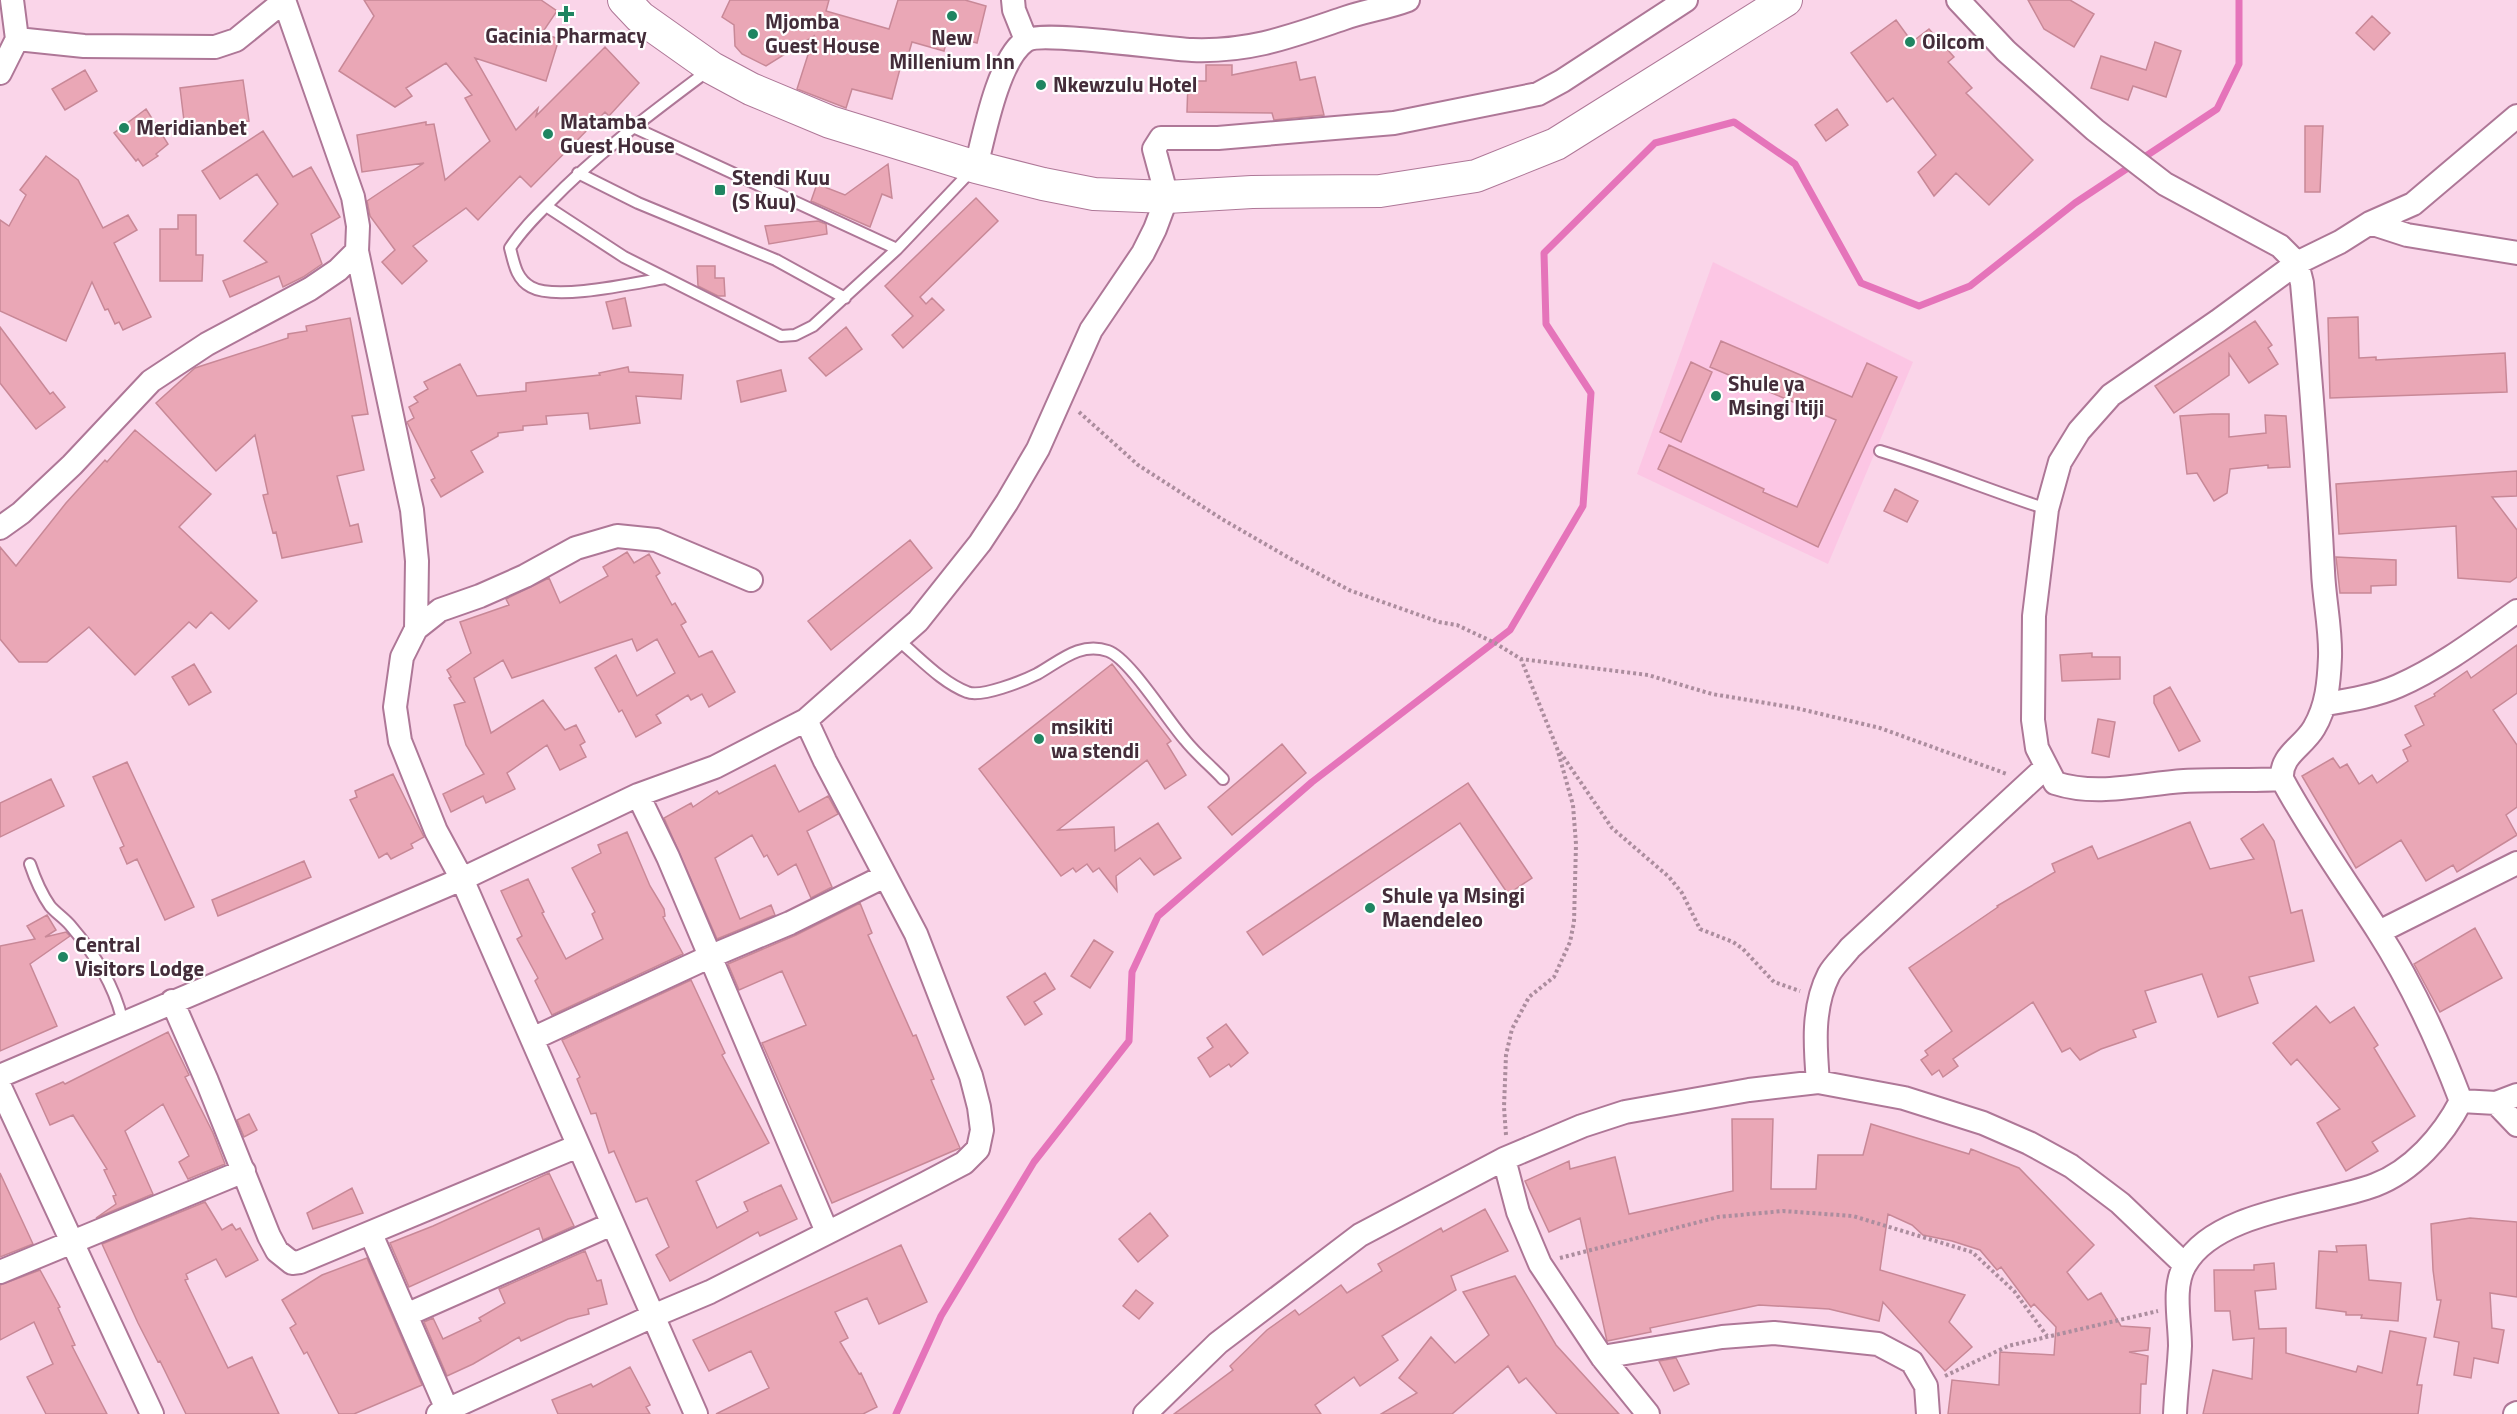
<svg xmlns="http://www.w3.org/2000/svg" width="2517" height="1414" font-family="'Titillium Web',sans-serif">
<rect width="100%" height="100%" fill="#fad5e9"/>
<path fill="#fcc6e4" d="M1713,262l200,100 -85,202 -191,-90z"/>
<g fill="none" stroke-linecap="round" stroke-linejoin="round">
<path stroke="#e574ba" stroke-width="7" d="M896,1414l45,-98 93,-154 95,-121 3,-69 26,-56 154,-134 198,-152 73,-124 8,-113 -45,-69 -2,-71 111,-110 79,-21 61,42 66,119 58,23 51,-20 105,-83 142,-94 22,-45v-64"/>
</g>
<path fill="#eaa7b6" stroke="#c88897" stroke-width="1.5" d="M364,0h177l16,11 -15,22 17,6 -13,42 -71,-23 41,72 22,-22 -2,8 69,-69 34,36 -30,33 -4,-4 -74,75 -11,-11 -42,44 -12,-12 -53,38 14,15 -25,23 -20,-22 13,-12 -25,-34 -3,-15 57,-38 -62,9 -5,-37 69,-13v3l8,-1 11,56 45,-39 -25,-43 7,-3 -26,-32 -40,25 6,8 -17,11 -56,-36 35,-55z
M730,0h99l-3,11 63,18 9,-29h67l21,6 -9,37 -29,-8 -4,16 -32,-9 -7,24 -4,-1 -9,34 -40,-10 -6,19 -49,-19 17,-53 -48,30 -24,-12 -7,-8 -1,-21 -12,-8z
M2028,0h42l24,14 -20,33 -30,-18z
M2372,16l18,17 -16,17 -18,-17z
M1896,20l16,22 17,-13 25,28 -6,5 24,26 -6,5 67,67 -44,45 -33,-32 -22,23 -16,-24 18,-17 -43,-57 -6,4 -36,-49z
M2155,42l26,9 -15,46 -33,-11 -5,14 -37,-12 10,-32 45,14z
M1296,62l4,18 15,-3 9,38 -50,5 -2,-7 -85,-1 1,-31h18v-16h26v10z
M85,70l12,21 -32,19 -13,-21z
M243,80l6,41 -64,8 -5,-41z
M146,109l22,35 -12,10 2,2 -15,10 -5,-7 -2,2 -22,-28z
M1837,109l11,16 -22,16 -11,-16z
M2305,126h18l-3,66h-15z
M263,131l30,46 18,-10 29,50 -29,17 11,30 -19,13 -20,10 -4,-11 -49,21 -7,-16 44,-19 -23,-21 34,-37 -21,-30 -37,25 -18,-28z
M46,156l32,24 25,48 25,-13 9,15 -23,13 37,74 -28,13 -4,-8 -4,2 -7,-15 -3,1 -13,-28 -26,59 -66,-30v-91l9,6 17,-31 -6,-5z
M888,164l4,34 -10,-4 -12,33 -59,-26 6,-17 28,11z
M976,198l22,23 -78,76 6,7 6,-6 12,12 -41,38 -11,-13 21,-19 -28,-30z
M178,215h18v40h7l-1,26h-42v-52h18z
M818,221l8,3 1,10 -58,10 -4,-18z
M697,266h18v12h9l1,18h-7l-20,-10z
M625,298l6,28 -18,3 -7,-27z
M2358,317l1,41 17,-1v3l129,-7 2,39 -177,6 -2,-80z
M350,318l18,96 -16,2 12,54 -27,6 13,50 8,-2 4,18 -80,16 -6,-26 -3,1 -10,-38 5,-1 -13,-59 -39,36 -60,-68 39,-35 93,-30v-4l19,-3 -1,-5z
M2255,321l17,24 -4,3 10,16 -29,19 -20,-29v21l-55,38 -19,-27z
M0,327l50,67 3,-2 12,15 -29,22 -36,-46z
M846,327l16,22 -36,27 -17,-18z
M1721,341l131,56 15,-34 30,14 -79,170 -160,-78 11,-24 95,44 -1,3 34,15 39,-87 -126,-53z
M1691,362l21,10 -31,70 -21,-10z
M460,364l17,32 49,-5v-8l74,-8 -1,-2 29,-6 1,5 54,3 -2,24 -45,-3 4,27 -50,6 -2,-16 -42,3 1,8 -24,2v4l-25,3v3l-27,15 12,21 -42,25 -10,-17 4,-2 -28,-56 7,-4 -5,-11 9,-5 -4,-5 14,-8 -4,-7z
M781,370l5,21 -45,11 -4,-21z
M2212,414h17v23l37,-4 -1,-18 21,1 4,51 -22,1v-3l-38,4 -3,24 -13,8 -17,-28 -10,1 -7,-58z
M135,430l76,64 -32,33 78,74 -28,28 -18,-17 -15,16 -7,-6 -54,53 -46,-48 -42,35h-28l-19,-23v-92l16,19 50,-63 39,-43 2,2z
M2517,471v25l-25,1 25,33v47l-7,5 -52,-4 -2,-52 -117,8 -3,-50z
M1895,489l23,12 -11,21 -23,-11z
M910,540l22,28 -101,82 -23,-29z
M627,552l7,11 15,-9 11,19 -4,3 16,29 3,-2 11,19 -5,3 18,32 13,-6 23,41 -26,15 -7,-13 -11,6 -3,-5 -32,20 5,8 -25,14 -14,-27 -3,2 -24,-44 21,-13 21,41 38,-23 -18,-34 -20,12 -5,-12 -120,39 -9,-18 -29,18 17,55 52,-33 22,30 11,-5 9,17 -5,3 6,12 -26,13 -13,-25 -40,28 8,16 -29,14 -3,-7 -32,16 -8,-18 41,-20 -18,-29 -12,-40 11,-3 -16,-24 2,-1 -4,-7 24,-17 -11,-31 49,-17 -3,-6 43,-21 11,25 48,-27 -5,-9z
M2336,557l60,3v25l-25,1v7h-31z
M2517,645v48l-24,17 24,35v62l-11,8 11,20 -60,37 -4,-7 -27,16 -25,-41 -45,28 -54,-92 31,-18 7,10 7,-4 12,20 13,-9 5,8 31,-22 -5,-11 8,-4 -6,-11 19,-10 -9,-19 20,-10 -1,-2 33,-23 4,7z
M2092,653v4h28v22l-58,2 -2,-26z
M194,664l17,28 -22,13 -17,-28z
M1112,664l59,77 -4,3 19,31 -21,14 -18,-29 -89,70 56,-3 1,24 43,-28 23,35 -27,17 -14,-17 -24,18 1,15 -18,-23 -6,4 -6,-8 -11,8 -3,-4 -12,8 -82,-107z
M2170,687l30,54 -21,10 -25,-48v-7z
M2098,719l17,3 -6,35 -17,-4z
M1282,744l24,29 -74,62 -24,-28z
M127,762l67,145 -29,13 -28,-61 -10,5 -7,-16 4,-2 -31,-69z
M775,765l24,47 29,-16 10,18 -31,17 25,56 -21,11 -15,-34 -18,11 -11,-20 -3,2 -12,-22 -37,23 25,61 31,-14 4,10 -58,24 -53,-121 27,-15 2,4 24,-16 2,3z
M393,774l31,63 -13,7 2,4 -22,11 -4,-6 -8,5 -29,-58 7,-3 -2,-6z
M51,779l13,27 -64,31v-34z
M1468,783l64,95 -24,16 -48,-71 -197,132 -16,-23z
M2190,822l20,47 44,-10 -13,-20 22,-15 11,17 17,72 11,-3 12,51 -65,16 9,26 -40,14 -16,-43 -57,17 11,31 -23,8 3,7 -35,12 -21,11 -10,-12 -8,4 -29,-50 -80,57 5,7 -15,11 -4,-7 -7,5 -11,-15 7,-5 -3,-4 27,-20 -43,-63 89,-61 -1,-1 58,-34 -3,-8 40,-18 6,13z
M627,832l23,54 14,23 1,7 -2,1 20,37 -131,61 -17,-34 3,-3 -21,-39 5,-3 -21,-45 27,-12 16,33 -2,1 24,46 37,-20 -11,-25 3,-2 -23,-44 29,-15 -3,-8z
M304,861l7,16 -93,39 -6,-16z
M860,903l12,30 -4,2 45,101 3,-1 18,44 -3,1 29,68 -128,55 -70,-160 44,-18 -24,-54 -43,19 -11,-26 68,-29z
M47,915l9,15 -11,7 21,-5 4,4 -40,28 27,62 -57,25v-105l35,-7 -8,-13z
M2475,928l27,50 -62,34 -26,-48z
M1094,940l19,12 -23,36 -19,-12z
M1045,973l10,16 -21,13 8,12 -17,11 -18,-28z
M691,980l34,73 -3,2 47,88 -73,38 21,47 31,-17 -4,-9 37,-17 16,34 -37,17 -2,-4 -88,49 -14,-26 13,-8 -22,-49 -11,4 -22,-51 -5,2 -13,-40 -5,1 -14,-35 3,-2 -18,-37z
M2316,1006l14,17 24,-16 24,38 -4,3 41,68 -43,26 6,9 -32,20 -29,-48 23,-14 -43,-50 -6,6 -18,-22z
M1226,1024l22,29 -17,14 -2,-3 -19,13 -12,-19 15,-11 -6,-9z
M168,1032l21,43 -4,2 28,56 12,31 -37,15 -9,-17 10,-6 -26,-52 -38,27 28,63 -57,24 20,-14 -3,-8 3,-1 -12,-25 3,-1 -34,-54 -23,10 -14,-31 27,-12 2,2z
M249,1114l8,16 -13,7 -7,-17z
M1732,1119h41l-2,70h45l2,-34h45l8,-31 98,30 2,-5 48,19 75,77 -27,27 21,28 13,-7 20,33 29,2 -2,22 -19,2 19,4 -2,28h-5l-1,30h-192l4,-34 47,5 1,-33 54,3 2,-28 -22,-23 -3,3 -30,-40 -4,3 -17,-20 -28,-9 -29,-6 -11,-10 -24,-11 -8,56 85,25 -16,27 23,25 -27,24 -62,-69 -4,19 -50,-12 -70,-4 -109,23 1,4 -44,9 -27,-123 -31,14 -24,-51 44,-20 1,8 45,-12 14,57 104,-23z
M0,1173l33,71 -33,13z
M549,1173l25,53 -31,14 -4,-12 -130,59 -19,-44 43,-17z
M352,1188l11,25 -50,16 -6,-16z
M205,1202l17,28 10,-6 4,6 4,-2 18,32 -32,17 -10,-18 -30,15 2,5 -3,1 43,88 24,-11 27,57h-93l-26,-53 -2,1 -20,-39 -36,-79z
M1485,1209l23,42 -57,25 5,14 -74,46 16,24 -38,26 -6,-9 -39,28 6,9h-147l59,-44 -3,-4 37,-36 28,-20 4,5 42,-30 6,8 35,-22 -4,-7 63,-36 2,4z
M1150,1213l18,23 -30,26 -19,-23z
M2470,1218l47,4v75l-27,-4 2,35 12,2 -6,33 -24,-5 -3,20 -17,-3 5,-33 -25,-5 7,-37h-4l-4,-30 -2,-46z
M901,1245l26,57 -48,22 -12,-26 -32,14 13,26 -8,4 19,32 2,-1 16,34 -14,7h-147l53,-26 -18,-37 -42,20 -16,-31z
M2366,1245l3,35 32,3 -3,38 -37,-3 1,-3h-16v-3l-30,-4 3,-57 18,1 -1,-6z
M585,1251l12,30 4,-1 6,24 -19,5 1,5 -21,5 -47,22 -2,-4 -46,27 -26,12 -23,-54 9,-4 10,21 38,-18 -2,-3 26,-15 -6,-14z
M367,1258l55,127 -68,29h-15l-32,-62 -3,2 -14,-26 6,-4 -14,-24 40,-25z
M2274,1263l2,26 -21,2 4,38 27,-1v25l70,19 2,-6 24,7 8,-42 36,7 -9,47h5l-4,29h-215l10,-44 39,9 2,-41 -21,2 -3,-29h-15l-1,-41h40v-5z
M40,1270l20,37 -2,1 17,37 -3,1 35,68h-61l-19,-37 26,-13 -19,-42 -34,18v-55z
M1515,1276l41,69 63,69h-62l-31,-36 -7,5 -11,-17 -56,48h-71l36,-21 -18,-15 32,-41 24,26 34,-28 -26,-43z
M1136,1290l17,13 -14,16 -16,-13z
M1676,1358l13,26 -15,7 -15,-30z
M630,1367l20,38 -4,2 4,7h-92l-6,-14 39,-16 2,3z"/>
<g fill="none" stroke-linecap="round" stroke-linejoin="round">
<g stroke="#ae7797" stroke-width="14">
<path id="service" d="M633,127l264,122
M578,173l60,30 138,57 69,38
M546,206l78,51 157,79 14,-1 18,-9 84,-77 74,-78
M665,278c-30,5 -109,23 -134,9 -15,-8 -17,-24 -21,-39 11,-17 25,-31 39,-45 48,-50 104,-91 160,-133
M1880,451c56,17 111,40 167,58
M898,640c21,17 43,42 69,52 14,6 56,-11 70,-18 22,-12 43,-33 71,-23 21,7 60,70 77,89 11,14 26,26 38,39
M30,864c5,15 11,29 20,42 6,7 14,12 20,19 25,29 45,61 53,98"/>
</g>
<g stroke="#ae7797" stroke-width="26">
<path id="minor" d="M1013,0l1,10 12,30
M1958,0l48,51 89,79 70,54 115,62 17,17 5,20c9,96 16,191 21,288 1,28 8,58 7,86 -1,25 -3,49 -16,71 -11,19 -34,27 -32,51 29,54 64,102 96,152 34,53 61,112 83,170 -18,35 -49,70 -86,84 -53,20 -160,26 -190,80 -13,22 -5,56 -5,81 -1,22 -4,45 -5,68
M17,39l67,7 131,1 21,-7 48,-39
M0,73l17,-34 -5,-39
M976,167c8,-32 22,-107 49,-126 16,-11 138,8 167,9 58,2 97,-13 150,-31 22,-8 45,-11 66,-19
M2370,223l37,12 110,18
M357,251l55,259 5,51 -1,68
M0,528l21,-15 51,-48 79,-84 56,-37 103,-55 28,-19 19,-19 1,-25 -5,-29 -69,-197
M2326,704c24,-4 49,-8 72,-18 43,-19 81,-48 119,-75
M2282,779c-32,2 -65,0 -98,2 -44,3 -86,16 -129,2l-18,-35 -4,-28 1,-104 13,-107 13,-47 19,-31 32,-36 107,-74 79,-58 43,-21 30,-19 43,-19 104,-88
M638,795l30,62 159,375
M2379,932l138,-69
M172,1001l35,80 62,155 8,15 15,12 8,-1 278,-116
M532,1039l177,-82 81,-34 95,-47
M0,1076l462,-197 176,-84 77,-28 91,-47 112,-99 62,-78 27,-41 31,-53 53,-119 52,-77 12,-24 12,-32 -13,-48 7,-11h57l176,-15 144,-29 24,-13 124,-81
M1818,1082c-3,-36 -6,-75 11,-108 5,-9 15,-18 21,-26l196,-181
M0,1087l152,327
M2461,1101l35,2 21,-8
M2496,1103l21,22
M1504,1159l14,53 22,52 62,93 46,57
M371,1234l78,180
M0,1272l244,-101
M406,1315l206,-91
M1602,1357l120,-20 52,-4 104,11 34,18 14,24 2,28
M438,1414l215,-98 57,-24 216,-109 38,-20 14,-14 4,-19 -3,-23 -8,-31 -55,-142 -91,-173 -19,-41
M696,1414l-234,-535 -26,-48 -36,-90 -5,-34 7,-50 14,-28 24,-19 40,-14 45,-20 51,-28 41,-12 39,4 95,40
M1145,1414l73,-71 142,-108 144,-76 78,-33 43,-14 124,-22 69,-8 86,16 79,25 46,20 42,23 49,37 65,62
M2515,1414l2,-1"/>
</g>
<g stroke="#ae7797" stroke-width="34">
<path id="secondary" d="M624,0l16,17 72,51 39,21 79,33 146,45 67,17 51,10 73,3 85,-5 128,-1 96,-15 80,-32 230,-144"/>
</g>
<path stroke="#ac8d9e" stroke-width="4" stroke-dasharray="3 3" stroke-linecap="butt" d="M1079,412l59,53 84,54 69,40 58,31 90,32 18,3 38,18 26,16 127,16 64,19 84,14 84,20 127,46
M1560,752l52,76 57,49 13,16 18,36 33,13 10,7 31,33 26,9
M1506,1135l-2,-28 2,-52 6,-26 17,-32 25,-20 16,-35 4,-20 2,-78 -3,-39 -16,-57 -36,-89
M1560,1258l158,-41 65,-6 70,5 119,36 42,39 33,45
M1945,1376l63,-30 150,-35"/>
<use href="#service" stroke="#fff" stroke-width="10"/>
<use href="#minor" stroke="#fff" stroke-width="22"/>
<use href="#secondary" stroke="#fff" stroke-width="32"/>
</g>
<g fill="#1f8561" stroke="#fff" stroke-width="2">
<path d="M563 5h6v6h6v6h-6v6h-6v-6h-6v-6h6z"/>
<circle cx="952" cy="16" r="6"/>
<circle cx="753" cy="34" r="6"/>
<circle cx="1910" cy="42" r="6"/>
<circle cx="1041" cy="85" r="6"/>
<circle cx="124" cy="128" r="6"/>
<circle cx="548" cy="134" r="6"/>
<rect x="714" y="184" width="12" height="12" rx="3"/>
<circle cx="1716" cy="396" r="6"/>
<circle cx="1039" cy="739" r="6"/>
<circle cx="1370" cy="908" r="6"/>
<circle cx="63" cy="957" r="6"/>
</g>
<g text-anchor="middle" stroke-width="4.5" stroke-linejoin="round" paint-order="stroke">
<g font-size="21" font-weight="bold" fill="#442d3a" stroke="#fff" text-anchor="start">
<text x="765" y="29">Mjomba<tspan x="765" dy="24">Guest House</tspan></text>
<text x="566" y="43" text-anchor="middle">Gacinia Pharmacy</text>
<text x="952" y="45" text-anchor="middle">New<tspan x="952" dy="24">Millenium Inn</tspan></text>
<text x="1922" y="49">Oilcom</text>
<text x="1053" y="92">Nkewzulu Hotel</text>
<text x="560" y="129">Matamba<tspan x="560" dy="24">Guest House</tspan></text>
<text x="136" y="135">Meridianbet</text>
<text x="732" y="185">Stendi Kuu<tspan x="732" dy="24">(S Kuu)</tspan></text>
<text x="1728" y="391">Shule ya<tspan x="1728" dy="24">Msingi Itiji</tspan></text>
<text x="1051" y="734">msikiti<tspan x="1051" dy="24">wa stendi</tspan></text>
<text x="1382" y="903">Shule ya Msingi<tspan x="1382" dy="24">Maendeleo</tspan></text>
<text x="75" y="952">Central<tspan x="75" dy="24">Visitors Lodge</tspan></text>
</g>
</g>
</svg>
